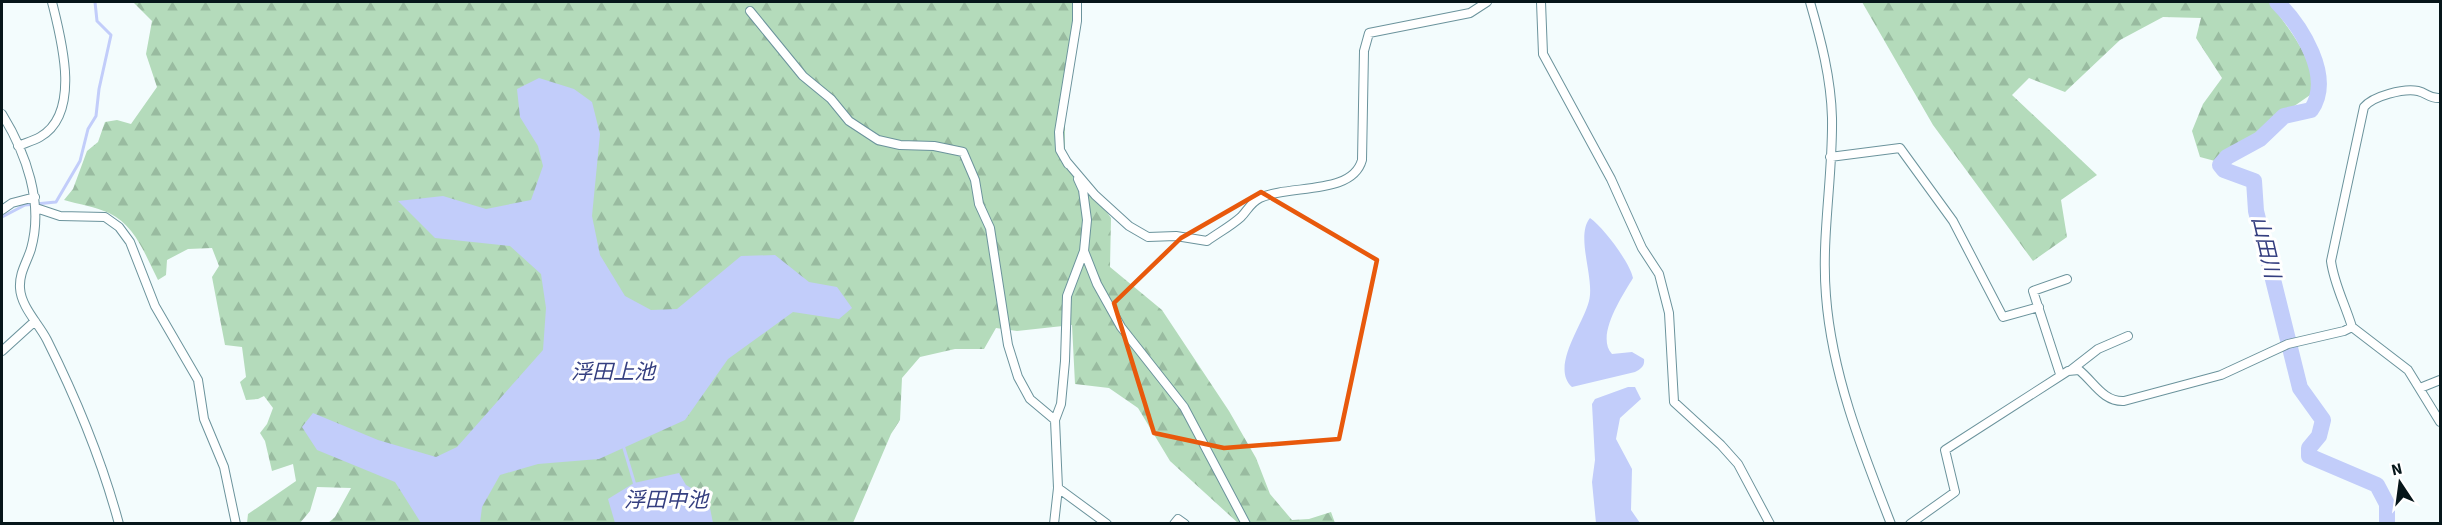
<svg xmlns="http://www.w3.org/2000/svg" width="2442" height="525" font-family="'Source Sans 3','Noto Sans JP',sans-serif">
<defs>
<pattern id="forest-firs" width="22" height="20" patternUnits="userSpaceOnUse" patternTransform="scale(1.5)"><rect width="22" height="20" fill="#b4dbbb"/><path d="M5 1l3.5 6h-7zM16 11l3.5 6h-7z" fill="#99bba0"/></pattern>
</defs>
<rect width="100%" height="100%" fill="#f3fcfd"/>
<path fill="url(#forest-firs)" d="M133,2h944l-12,82v69l46,65 -1,49 52,43 67,101 27,47 14,36 22,26 17,-1 22,-7 4,11h-97l-68,-62 -32,-53 -29,-20 -34,-4 -3,-59 -55,6 -21,-3 -12,21h-29l-35,8 -18,21 -2,42 -9,14 -38,89h-525l7,-6 16,-29 -34,-1 -7,24 -10,12h-53l1,-9 48,-33 -3,-17 -21,7 -7,-30 -5,-8 7,-9 6,-16 -9,-12 -6,3 -12,1 -6,-18 6,-5 -4,-30 -17,-2 -13,-68 7,-11 -7,-18 -24,1 -21,11 -1,15 -8,5c-13,-25 -22,-54 -49,-67 -13,-6 -31,-9 -45,-13l9,-11 14,-38 11,-9 7,-20 12,-2 14,4 26,-37 -11,-33 6,-33z
M1862,2h408c19,29 44,54 43,91l-98,68 -15,-4 -8,-26 11,-27 19,-26 -26,-40 5,-20 -38,-1 -43,23 -55,52 -36,-14 -17,17 85,80 -36,25 6,37 -34,24 -100,-136z"/>
<path fill="#c2cdfa" d="M539,78l35,11 18,13 8,32 -8,82 8,39 25,41 26,14 26,-1 64,-53 34,-1 34,27 28,5 15,21 -13,11 -46,-7 -65,47 -43,61 -86,39 -61,5 -38,11 -18,32 -2,16h-59l-26,-41 -78,-32 -15,-23 11,-14 65,27 58,17 21,-10 86,-97 3,-42 -5,-34 -31,-28 -75,-8 -37,-37 45,-5 43,13 45,-9 12,-34 -5,-20 -18,-29 -3,-28z
M1590,218c14,10 40,45 43,60 -10,17 -38,58 -21,76l20,-2 12,7c1,7 -3,10 -9,13l-63,15c-22,-20 11,-62 17,-86 6,-23 -14,-65 1,-83z
M1628,387h7l6,12 -21,19 -4,21 16,30 -1,41 9,13h-44l-4,-41 3,-22 -3,-56 3,-5z
M679,473l7,12 12,7 11,11 4,20h-98l-7,-24 26,-16z"/>
<g fill="none" stroke-linecap="round" stroke-linejoin="round">
<path stroke="#c2cdfa" stroke-width="3" d="M2,217l23,-12 31,-3 24,-41 8,-32 8,-13 3,-27 12,-54 -14,-14 -2,-19
M623,445l12,40"/>
<path stroke="#c2cdfa" stroke-width="16" d="M2277,2c24,24 57,75 34,108l-27,6 -24,23 -33,18 -7,8 4,5 30,11 2,30 44,177 23,32 -4,16 -10,12v8l68,29 10,19v20"/>
<g stroke="#6b939c" stroke-width="10">
<path id="street" d="M1541,2l2,52 68,125 31,69 17,26 10,39 5,89 47,43 17,19 32,60
M1810,2c11,38 21,76 22,116 1,59 -11,119 -6,178 6,79 36,154 65,228
M750,11l53,65 28,23 18,22 29,19 22,5 34,1 29,6 12,28 4,24 11,24 18,117 10,32 12,22 25,21
M2,114c24,39 42,89 29,135 -4,13 -12,24 -11,39 1,19 19,36 27,52 29,58 55,121 72,184
M18,146c7,-3 15,-5 22,-9 42,-24 21,-99 12,-135
M1830,157l70,-9 53,73 50,96 36,-10
M1067,162l28,33 34,31 19,11 28,-1 31,5c11,-8 24,-15 34,-24 7,-7 9,-14 19,-19 29,-14 92,-2 102,-38l2,-109 5,-18 101,-20 17,-11
M1068,164l-8,-14 -1,-18 18,-111v-19
M36,208l24,8 45,1 14,10 11,15 25,64 43,74 6,39 20,48 12,57
M2,210l10,-7 23,-6
M1084,251l13,33 24,43 63,80 62,117
M2352,327c-7,-23 -18,-43 -21,-66l33,-154c9,-11 40,-19 54,-16 9,2 12,8 22,7
M2,351l33,-30
M2071,370l27,-21 30,-13
M2060,374l-27,-83 34,-12
M2420,388l20,-8
M1058,488l49,36
M1054,524l4,-36 -3,-68 6,-16 4,-43 2,-65 17,-45 3,-31 -4,-30 -5,-11
M1174,524l4,-5 7,5
M1910,524l45,-32 -10,-42 123,-79 11,-1c15,12 24,32 45,31l97,-26 67,-31 56,-13 8,-4 56,43 32,52"/>
</g>
<use href="#street" stroke="#fff" stroke-width="8"/>
</g>
<path fill="none" stroke="#e8590c" stroke-width="4.5" stroke-linejoin="round" d="M1261,192l116,68 -38,179 -115,9 -70,-15 -40,-130 67,-65z"/>
<g text-anchor="middle" stroke-width="6" stroke-linejoin="round" paint-order="stroke">
<g font-size="21" font-style="italic" fill="#353f80" stroke="#fff">
<text transform="translate(2266 247) rotate(77)" y="7">山田川</text>
<text x="613" y="379">浮田上池</text>
<text x="666" y="507">浮田中池</text>
</g>
</g>
<rect width="2442" height="525" fill="none" stroke="#06161a" stroke-width="6"/>
<g transform="translate(2400 483) rotate(347)" stroke="#ffffff" stroke-width="4.5" paint-order="stroke">
<path d="M0-4.5L10 22L0 15L-10 22Z" fill="#06161a"/>
<text y="-9" font-size="16" font-weight="bold" text-anchor="middle" fill="#06161a">N</text>
</g>
</svg>
